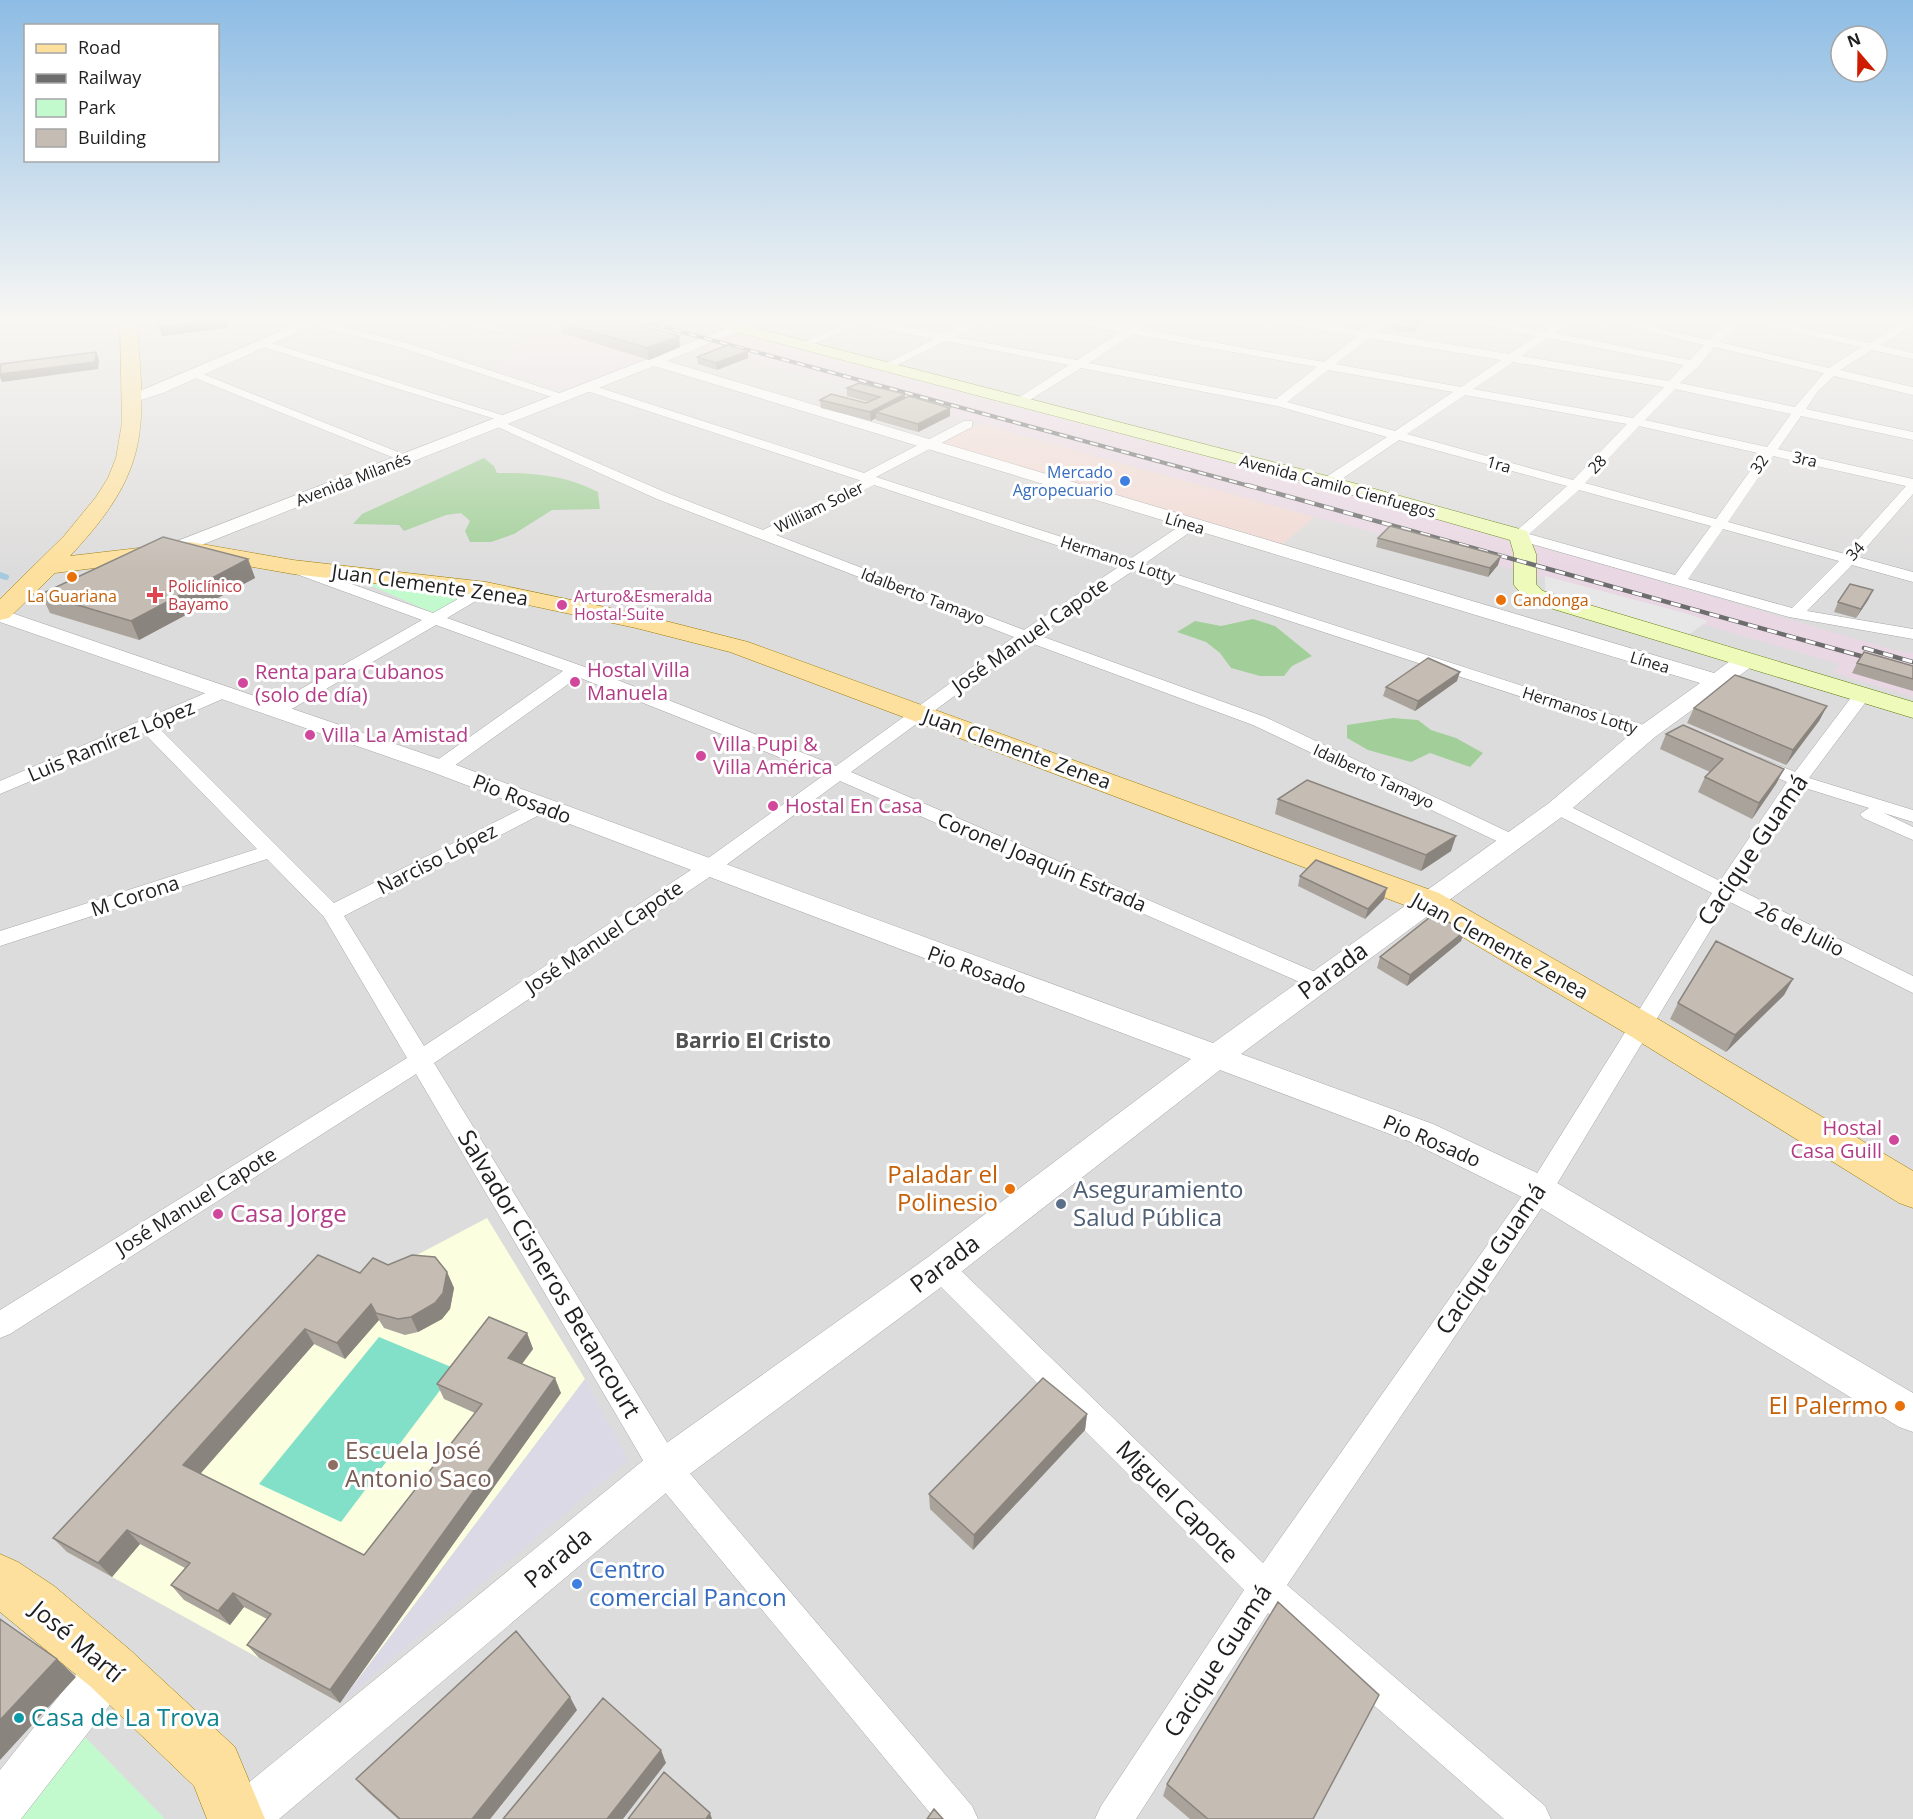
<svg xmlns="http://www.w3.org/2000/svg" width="1913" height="1819" font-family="'Open Sans',sans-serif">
<rect width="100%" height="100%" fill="#f0eee5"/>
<path fill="#dddcdc" d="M0,317h1913v1502h-1913z"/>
<path fill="#f1d9d4" d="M980,424l335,93 -33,27 -341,-100z"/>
<path fill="#e9d7e3" d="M593,317l92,30 -119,43 -69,-23 24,-15 -11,-7z
M602,317h83l740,195 468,138 20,3v44l-79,-24 5,-9 -341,-99 -183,-48z"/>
<path fill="#fbffdf" d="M487,1218l98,161 -245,324 -273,-151 314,-278z"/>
<path fill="#a2cf99" d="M484,458l10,8 3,7c38,0 67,2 101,19l2,17 -48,1 -38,24 -23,8h-21l-5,-11 5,-10 -9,-8 -15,2 -42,16 -5,-6 -46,-1 9,-10z
M1253,619l22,7 37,30 -20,10 -8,10h-24l-29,-8 -11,-15 -14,-11 -29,-10 18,-11 26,5z
M1393,718l25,2 13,10 25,8 27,15 -13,14 -40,-14 -19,9 -43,-12 -21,-12v-13z"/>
<path fill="#c2face" d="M360,581l117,12 -39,22z
M85,1737l80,82h-146z"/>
<path fill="#82dfc8" d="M379,1337l77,32 -115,153 -82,-38z"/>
<path fill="#e7e7e7" d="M1545,576l140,37 23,8 -27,19 -136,-45z"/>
<path fill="#dbd9e6" d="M585,1379l43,81 -288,243z"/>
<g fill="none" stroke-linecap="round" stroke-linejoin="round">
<path stroke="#a5c9de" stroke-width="6" d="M0,575l6,2"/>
<g stroke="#a6a6a6" stroke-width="1">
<path id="minor" d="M433,317h18l55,13 -5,3z
M978,317h12l-35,20 122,23 44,-28 -64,-12 -5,-3h20l57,10 16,-10h11l-16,12 184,33 34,-26 -95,-16 -5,-3h21l86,14 18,-14h11l-18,15 133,22 27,-18 -86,-19h19l75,14 22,-14h11l-22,16 135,27 14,-15 -111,-28h16l100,23 26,-23h17l117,26 44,-24v7l-33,19 33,8v6l-41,-9 -32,20 73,17v8l-79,-19 -16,15 -12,18 107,23v8l-112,-24 -23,33 135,30v15l-55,63 55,15v10l-61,-17 -45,46 106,18v10l-124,-22 -275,-78 -2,-3 2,-3 53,-47 -168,-46 -66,45h-10v-6l64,-42 -110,-31 -196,-38 -59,37 -6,-4 2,-3 51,-33 -123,-24 -57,28 -6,-3 2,-2 49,-25 -74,-15 -51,22 -9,-2 59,-26 84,16zM1743,321l118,26 -32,21 -110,-26zM1132,334l185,33 -41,32 -187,-36zM1369,338l132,22 -40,27 -126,-23zM1548,338l136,27 -15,16 -148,-25zM1714,347l110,26 -29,34 -115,-24 19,-17zM1513,362l151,25 -31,31 -160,-29zM1328,370l125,22 -58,39 -108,-29zM1675,389l116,25 -24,33 -122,-27zM1465,395l162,29 -54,56 -166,-46zM1639,426l123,28 -46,65 -131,-36zM1773,456l133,30 -61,68 -117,-32zM1579,490l132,36 -36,49 -146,-41zM1723,529l116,32 -47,47 -104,-29z
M311,319l96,24 164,54 -10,3 -162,-53 -92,-23v-4z
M257,341h8l250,78 -10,3 -248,-77z
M190,372h8l215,86 -1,3h-10l-212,-85z
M588,384l276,89 100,-52h8v6l-96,50 254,82 56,-37h10v6l-52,36 509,164 3,4 -9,5 -6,-1 -507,-166 -96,65 227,82 254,120 3,4 -3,4h-14l-252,-120 -225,-83 -177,130 476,205 3,5 -3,5 -8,3 -8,-3 -471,-206 -126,93 -280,189 242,394 296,349 6,13h-43l-281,-340 -238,-405 -406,260 -10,4v-28l407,-252 -83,-141 -57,-58 -267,87v-15l257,-82 -113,-116 -144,61v-13l215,-92h12l3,4 -3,4 -69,30 176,176 201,-101h14l3,4 -3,4 -205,106 80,130 276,-182 124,-89 -246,-98 -131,94h-14l-2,-4 2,-4 130,-92 -127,-46 -153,89h-12l-3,-4 3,-4 151,-86 -134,-49 -2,-3 2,-3h10l135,48 48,-27h10l3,3 -3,3 -44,26 135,48 254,100 178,-129 -357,-138 -166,-75 6,-4 4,1 166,72 96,37 99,-49 -278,-91 -2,-2zM874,485l246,81 -96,64 -248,-95z
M1862,690l9,5 -62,83 104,32v12l-29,-9 29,14v13l-50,-22 -3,-4 9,-6 -67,-21 -66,101 177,88v17l-185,-92 -179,296 -262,388 258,221 6,13h-47l-236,-206 -132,206h-41l6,-13 143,-216 -314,-314 -4,-8 4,-8 10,-4 10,4 313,303 268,-380 181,-290 -161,-81 -3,-4 3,-4h14l155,77 67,-99 -38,-16 -3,-4 3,-4h12l34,14 61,-81z"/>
</g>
<g stroke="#a6a6a6" stroke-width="1">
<path id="tertiary" d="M314,317h17l-168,76 -29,9 -8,-5z
M756,317h18l-107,44 1047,312 24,-18h16l3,5 -3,5 -99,72 -88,76 -326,241 192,70 119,56 361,213v39l-14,-5 -371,-227 -117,-58 -191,-72 -268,209 -273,203 -400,337h-61l7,-17 426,-348 277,-197 263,-198 -759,-287 -432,-150v-13l448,153 765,281 336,-240 90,-76 61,-44 -1046,-317 -473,187 -7,2 -9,-6 2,-4z
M110,1646l16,6 6,16 -6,16 -105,135h-21v-49l94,-118z"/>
</g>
<g stroke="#5c7804" stroke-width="1">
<path id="secondary" d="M690,317h23l622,161 192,53 9,23v30l7,7 370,111v16l-386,-117 -13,-16v-31l-4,-14 -189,-54 -630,-166z"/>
</g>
<g stroke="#9a7b00" stroke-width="1">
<path id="primary" d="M120,317h16c10,112 15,153 -66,239l120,-14 103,18 193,22 152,32 110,28 691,251 214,123 260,155v37l-14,-5 -272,-169 -212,-125 -685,-257 -94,-24 -150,-32 -193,-22 -103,-18 -135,17 -46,45 -9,2v-21l64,-63 32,-39 12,-19 8,-20 6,-35z
M0,1554l18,8 36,24 75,63 106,98 30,72h-58l-13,-33 -103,-99 -91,-75z"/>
</g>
<use href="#minor" fill="#fff" fill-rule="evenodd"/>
<use href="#tertiary" fill="#fff" fill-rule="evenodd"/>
<use href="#secondary" fill="#eefab9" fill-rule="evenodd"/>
<use href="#primary" fill="#fde09d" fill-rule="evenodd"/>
<g stroke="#6d6d6d" stroke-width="4">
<path id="rail-far1" d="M627,317l626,170"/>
</g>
<g stroke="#6d6d6d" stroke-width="4.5">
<path id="rail" d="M1247,485l628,175
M1864,648l49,14"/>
</g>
<use href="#rail-far1" stroke="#fff" stroke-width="2" stroke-dasharray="8" stroke-linecap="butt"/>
<use href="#rail" stroke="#fff" stroke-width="3" stroke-dasharray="10" stroke-linecap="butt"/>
</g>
<path fill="#a9a39b" d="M1426,316l-1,4 -4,5h-2l-5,8 -21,-3 1,-4 8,-6 1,-2z
M560,322l119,14 1,11 -31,13 -87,-27z
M697,357l51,1 -31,12 -19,-6z
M847,388l58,10 45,18 -32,16 -42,-12v-2l-5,3 -50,-13 -1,-8 46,3 3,-1 -22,-6z
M1378,538l120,27 -10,12 -112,-30z
M248,559l7,19 -116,62 -89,-27 -9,-19z
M1873,590l-5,10 -12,18 -22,-6 4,-10z
M1857,663l56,3v25l-61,-18z
M1457,681l-42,30 -32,-15 3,-9z
M1827,706l-8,15 -33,44 -99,-42 7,-15z
M1666,734l118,35 -8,15 -24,35 -54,-27 7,-15 5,-5 -50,-23z
M1278,799l173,52 -30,20 -146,-57z
M1300,876l84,23 -19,20 -67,-33z
M1461,941l-54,45 -30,-18 3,-11z
M1793,979l-9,16 -58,57 -56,-33 8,-16z
M388,1265l59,7 7,16 -4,21 -8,10 -24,13 -13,3 -21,-7 -5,-8 -34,39 -31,-15 -114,129 164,82 111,-142 -31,-14 -7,-15 90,-51 6,16 -11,15 39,29 -221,310 -81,-45 -12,-13 20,-26 -23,-12 -14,18 -46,-25 -13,-15 14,-17 -45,-24 -28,33 -45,-25 -14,-14 307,-265z
M1087,1414l-2,16 -112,120 -43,-41 -1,-15z
M577,1710l-87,109h-92l-31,-28 -11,-12z
M1167,1784l146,35h-123l-27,-23z"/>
<path fill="#8a847e" d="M224,316h2l2,12 -66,8 -2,-8z
M679,336l1,11 -31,13 -2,-12z
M748,351v7l-31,12 -1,-7z
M96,352l3,8 -1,9 -96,13 -2,-5v-3z
M905,394v8l-29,10v6l-5,3 -1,-9z
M950,408v8l-32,16v-8z
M1501,556l-3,9 -10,12 2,-9z
M248,559l7,19 -116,62 -8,-19z
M1873,590l-5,10 -12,18 5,-9z
M1460,672l-3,9 -42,30 3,-10z
M1827,706l-8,15 -33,44 7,-15z
M1784,769l-8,15 -24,35 7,-16z
M1456,836l-5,15 -30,20 5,-16z
M1387,888l-3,11 -19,20 3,-10z
M1465,931l-4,10 -54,45 3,-11z
M1793,979l-9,16 -58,57 9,-17z
M447,1272l7,16 -4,21 -8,10 -24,13 -7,-15z
M371,1304l8,16 -34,39 -8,-16z
M305,1329l9,15 -119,136 -12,-15z
M527,1333l6,16 -18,24 -7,-15z
M555,1378l6,15 -221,310 -10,-13z
M1087,1414l-2,16 -112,120 1,-15z
M127,1530l13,14 -28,33 -14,-14z
M233,1593l11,14 -14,18 -12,-14z
M57,1659l19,18 -76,83v-40z
M570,1697l7,13 -87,109h-18z
M661,1750l5,13 -43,56h-16z
M710,1813l2,6h-6z"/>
<path fill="#c5bdb4" stroke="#8a847e" stroke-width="1.5" d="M159,316h65l1,4 -65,8z
M574,316h33l72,20 -32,12 -87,-26z
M1404,316h21l-3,5 -19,-3z
M1400,320l20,3 -6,6 -20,-3z
M728,345l20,6 -32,12 -19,-6z
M96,352l-1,10 -95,12 1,-10z
M859,383l46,11 -35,18 -50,-12 11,-6 35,9 14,-6 -33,-9z
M909,396l41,12 -32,16 -42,-12z
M1390,526l111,30 -11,12 -112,-30z
M163,537l85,22 -117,62 -90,-27z
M1850,584l23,6 -12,19 -23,-7z
M1864,652l49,14v13l-56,-16z
M1428,658l32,14 -42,29 -32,-14z
M1735,675l92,31 -34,44 -99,-42z
M1683,725l101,44 -25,34 -54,-26 18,-18 -57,-25z
M1307,780l149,56 -30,19 -148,-56z
M1316,860l71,28 -19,21 -68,-33z
M1434,914l31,17 -55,44 -30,-18z
M1716,941l77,38 -58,56 -57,-32z
M318,1255l42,18 13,-15 15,7 24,-10 23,2 12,15 -4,21 -8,10 -24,14 -13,2 -22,-6 -5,-9 -34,39 -32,-14 -122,136 181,90 118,-151 -45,-20 52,-67 38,16 -19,25 47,20 -225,312 -83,-45 24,-31 -38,-21 -15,18 -47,-26 19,-22 -63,-33 -29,33 -45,-25z
M1043,1378l44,36 -113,121 -45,-41z
M1278,1602l101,93 -66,124h-105l-41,-35z
M0,1619l57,40 -57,61z
M516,1631l54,66 -98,122h-72l-44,-40z
M603,1698l58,52 -54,69h-104z
M664,1772l46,41 -4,6h-78z
M934,1809l9,10h-16z"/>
<linearGradient id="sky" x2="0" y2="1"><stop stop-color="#8dbce4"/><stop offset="0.56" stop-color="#f8f7f3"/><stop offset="1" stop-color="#f8f7f3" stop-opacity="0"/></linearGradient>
<rect width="1913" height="571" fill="url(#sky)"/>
<g fill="#3f7fe0" stroke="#fff" stroke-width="2">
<circle cx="1125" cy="481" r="6"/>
<circle cx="577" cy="1584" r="6"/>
</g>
<g fill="#e8710a" stroke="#fff" stroke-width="2">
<circle cx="72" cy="577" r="6"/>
<circle cx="1501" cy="600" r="6"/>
<circle cx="1010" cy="1189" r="6"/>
<circle cx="1900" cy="1406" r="6"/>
</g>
<path fill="#e0444e" stroke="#fff" stroke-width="2" d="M152 586h6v6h6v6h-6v6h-6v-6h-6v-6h6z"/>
<g fill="#d1479c" stroke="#fff" stroke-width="2">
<circle cx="562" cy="605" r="6"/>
<circle cx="575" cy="682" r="6"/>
<circle cx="243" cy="683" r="6"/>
<circle cx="310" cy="735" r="6"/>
<circle cx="701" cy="756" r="6"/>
<circle cx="773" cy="806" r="6"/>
<circle cx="1894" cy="1140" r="6"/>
<circle cx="218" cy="1214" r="6"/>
</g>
<circle fill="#5c6f8a" stroke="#fff" stroke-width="2" cx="1061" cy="1204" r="6"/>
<circle fill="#8d6e63" stroke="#fff" stroke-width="2" cx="333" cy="1465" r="6"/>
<circle fill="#0f9aa8" stroke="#fff" stroke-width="2" cx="19" cy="1718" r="6"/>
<g text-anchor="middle" stroke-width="6" stroke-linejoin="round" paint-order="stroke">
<g font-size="16" fill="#1f1f1f" stroke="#fff">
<text transform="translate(1805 459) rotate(13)" y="6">3ra</text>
<text transform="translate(1499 464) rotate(16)" y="6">1ra</text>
<text transform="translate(1597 464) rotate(-46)" y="6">28</text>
<text transform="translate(1759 464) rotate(-54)" y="6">32</text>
<text transform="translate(353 479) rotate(-21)" y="6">Avenida Milanés</text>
<text transform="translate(1338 486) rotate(15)" y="6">Avenida Camilo Cienfuegos</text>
<text transform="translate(819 507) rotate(-26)" y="6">William Soler</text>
<text transform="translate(1185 523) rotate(17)" y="6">Línea</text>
<text transform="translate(1855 551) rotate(-48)" y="6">34</text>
<text transform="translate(1118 559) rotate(18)" y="6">Hermanos Lotty</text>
<text transform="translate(923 596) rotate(21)" y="6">Idalberto Tamayo</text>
<text transform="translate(1650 662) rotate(17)" y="6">Línea</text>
<text transform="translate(1580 710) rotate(18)" y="6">Hermanos Lotty</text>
<text transform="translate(1374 776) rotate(25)" y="6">Idalberto Tamayo</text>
</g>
<g font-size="16" fill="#366cbe" stroke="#fff" text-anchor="end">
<text x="1113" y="478">Mercado<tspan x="1113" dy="18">Agropecuario</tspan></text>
</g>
<g font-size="16" fill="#be3a42" stroke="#fff" text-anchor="start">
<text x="168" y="592">Policlínico<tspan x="168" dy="18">Bayamo</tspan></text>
</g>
<g font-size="16" fill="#c56008" stroke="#fff">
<text x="72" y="602">La Guariana</text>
<text x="1513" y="606" text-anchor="start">Candonga</text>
</g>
<g font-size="16" fill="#b23c85" stroke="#fff" text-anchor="start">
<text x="574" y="602">Arturo&amp;Esmeralda<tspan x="574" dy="18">Hostal-Suite</tspan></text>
</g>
<g font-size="20" fill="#1f1f1f" stroke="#fff">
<text transform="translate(430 585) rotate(8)" y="7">Juan Clemente Zenea</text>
<text transform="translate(1030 635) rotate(-35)" y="7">José Manuel Capote</text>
<text transform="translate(111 741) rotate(-23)" y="7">Luis Ramírez López</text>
<text transform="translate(1017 749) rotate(20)" y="7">Juan Clemente Zenea</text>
<text transform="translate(522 799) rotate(21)" y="7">Pio Rosado</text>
<text transform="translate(437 859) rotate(-27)" y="7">Narciso López</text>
<text transform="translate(1042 862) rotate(23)" y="7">Coronel Joaquín Estrada</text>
<text transform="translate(135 896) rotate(-18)" y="7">M Corona</text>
<text transform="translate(1800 929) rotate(27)" y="7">26 de Julio</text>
<text transform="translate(604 937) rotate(-34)" y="7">José Manuel Capote</text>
<text transform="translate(1500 946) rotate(29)" y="7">Juan Clemente Zenea</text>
<text transform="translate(977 970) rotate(20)" y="7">Pio Rosado</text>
<text transform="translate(1432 1141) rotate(23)" y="7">Pio Rosado</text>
<text transform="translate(196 1201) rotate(-32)" y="7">José Manuel Capote</text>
</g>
<g font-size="20" fill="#b23c85" stroke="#fff" text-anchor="start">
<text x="587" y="677">Hostal Villa<tspan x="587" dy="23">Manuela</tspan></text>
<text x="255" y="679">Renta para Cubanos<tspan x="255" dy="23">(solo de día)</tspan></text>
<text x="322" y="742">Villa La Amistad</text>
<text x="713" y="751">Villa Pupi &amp;<tspan x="713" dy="23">Villa América</tspan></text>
<text x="785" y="813">Hostal En Casa</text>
<text x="1882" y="1135" text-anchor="end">Hostal<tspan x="1882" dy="23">Casa Guill</tspan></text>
</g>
<g font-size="21" font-weight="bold" fill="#525252" stroke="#fff">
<text x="753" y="1048">Barrio El Cristo</text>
</g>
<g font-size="24" fill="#1f1f1f" stroke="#fff">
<text transform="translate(1753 850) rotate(-56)" y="8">Cacique Guamá</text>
<text transform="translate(1333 971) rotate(-36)" y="8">Parada</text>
<text transform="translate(1491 1259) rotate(-56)" y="8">Cacique Guamá</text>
<text transform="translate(945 1264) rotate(-37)" y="8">Parada</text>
<text transform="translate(549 1274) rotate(59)" y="8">Salvador Cisneros Betancourt</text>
<text transform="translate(1177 1502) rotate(45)" y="8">Miguel Capote</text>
<text transform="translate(558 1558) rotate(-40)" y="8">Parada</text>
<text transform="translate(77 1642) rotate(40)" y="8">José Martí</text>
<text transform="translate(1218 1661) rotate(-57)" y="8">Cacique Guamá</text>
</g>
<g font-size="24" fill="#c56008" stroke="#fff" text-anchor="end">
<text x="998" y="1183">Paladar el<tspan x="998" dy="28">Polinesio</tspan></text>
<text x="1888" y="1414">El Palermo</text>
</g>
<g font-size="24" fill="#4e5e75" stroke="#fff" text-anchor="start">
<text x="1073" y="1198">Aseguramiento<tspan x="1073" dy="28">Salud Pública</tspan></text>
</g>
<g font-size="24" fill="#b23c85" stroke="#fff" text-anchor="start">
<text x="230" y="1222">Casa Jorge</text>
</g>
<g font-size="24" fill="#785e54" stroke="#fff" text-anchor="start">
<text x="345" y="1459">Escuela José<tspan x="345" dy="28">Antonio Saco</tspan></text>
</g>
<g font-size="24" fill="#366cbe" stroke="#fff" text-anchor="start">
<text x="589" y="1578">Centro<tspan x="589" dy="28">comercial Pancon</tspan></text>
</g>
<g font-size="24" fill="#0d838f" stroke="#fff" text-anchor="start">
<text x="31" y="1726">Casa de La Trova</text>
</g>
</g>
<rect x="24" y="24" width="195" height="138" fill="#ffffff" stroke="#a5a5a5" stroke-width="1.5"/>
<rect x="36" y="44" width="30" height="9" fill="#fde09d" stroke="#a5a5a5" stroke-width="1.5"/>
<text x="78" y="54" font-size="18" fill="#1f1f1f">Road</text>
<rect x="36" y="74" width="30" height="9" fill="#6d6d6d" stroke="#a5a5a5" stroke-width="1.5"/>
<text x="78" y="84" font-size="18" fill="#1f1f1f">Railway</text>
<rect x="36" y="99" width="30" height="18" fill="#c2face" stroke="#a5a5a5" stroke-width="1.5"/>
<text x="78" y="114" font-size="18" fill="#1f1f1f">Park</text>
<rect x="36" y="129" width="30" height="18" fill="#c5bdb4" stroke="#a5a5a5" stroke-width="1.5"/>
<text x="78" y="144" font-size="18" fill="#1f1f1f">Building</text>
<g transform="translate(1859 54) rotate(340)"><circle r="28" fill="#ffffff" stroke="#a5a5a5" stroke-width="1.5"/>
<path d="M0-4.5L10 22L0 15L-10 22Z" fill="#ce1c00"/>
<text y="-9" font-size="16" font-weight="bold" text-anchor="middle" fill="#1f1f1f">N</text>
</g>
</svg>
